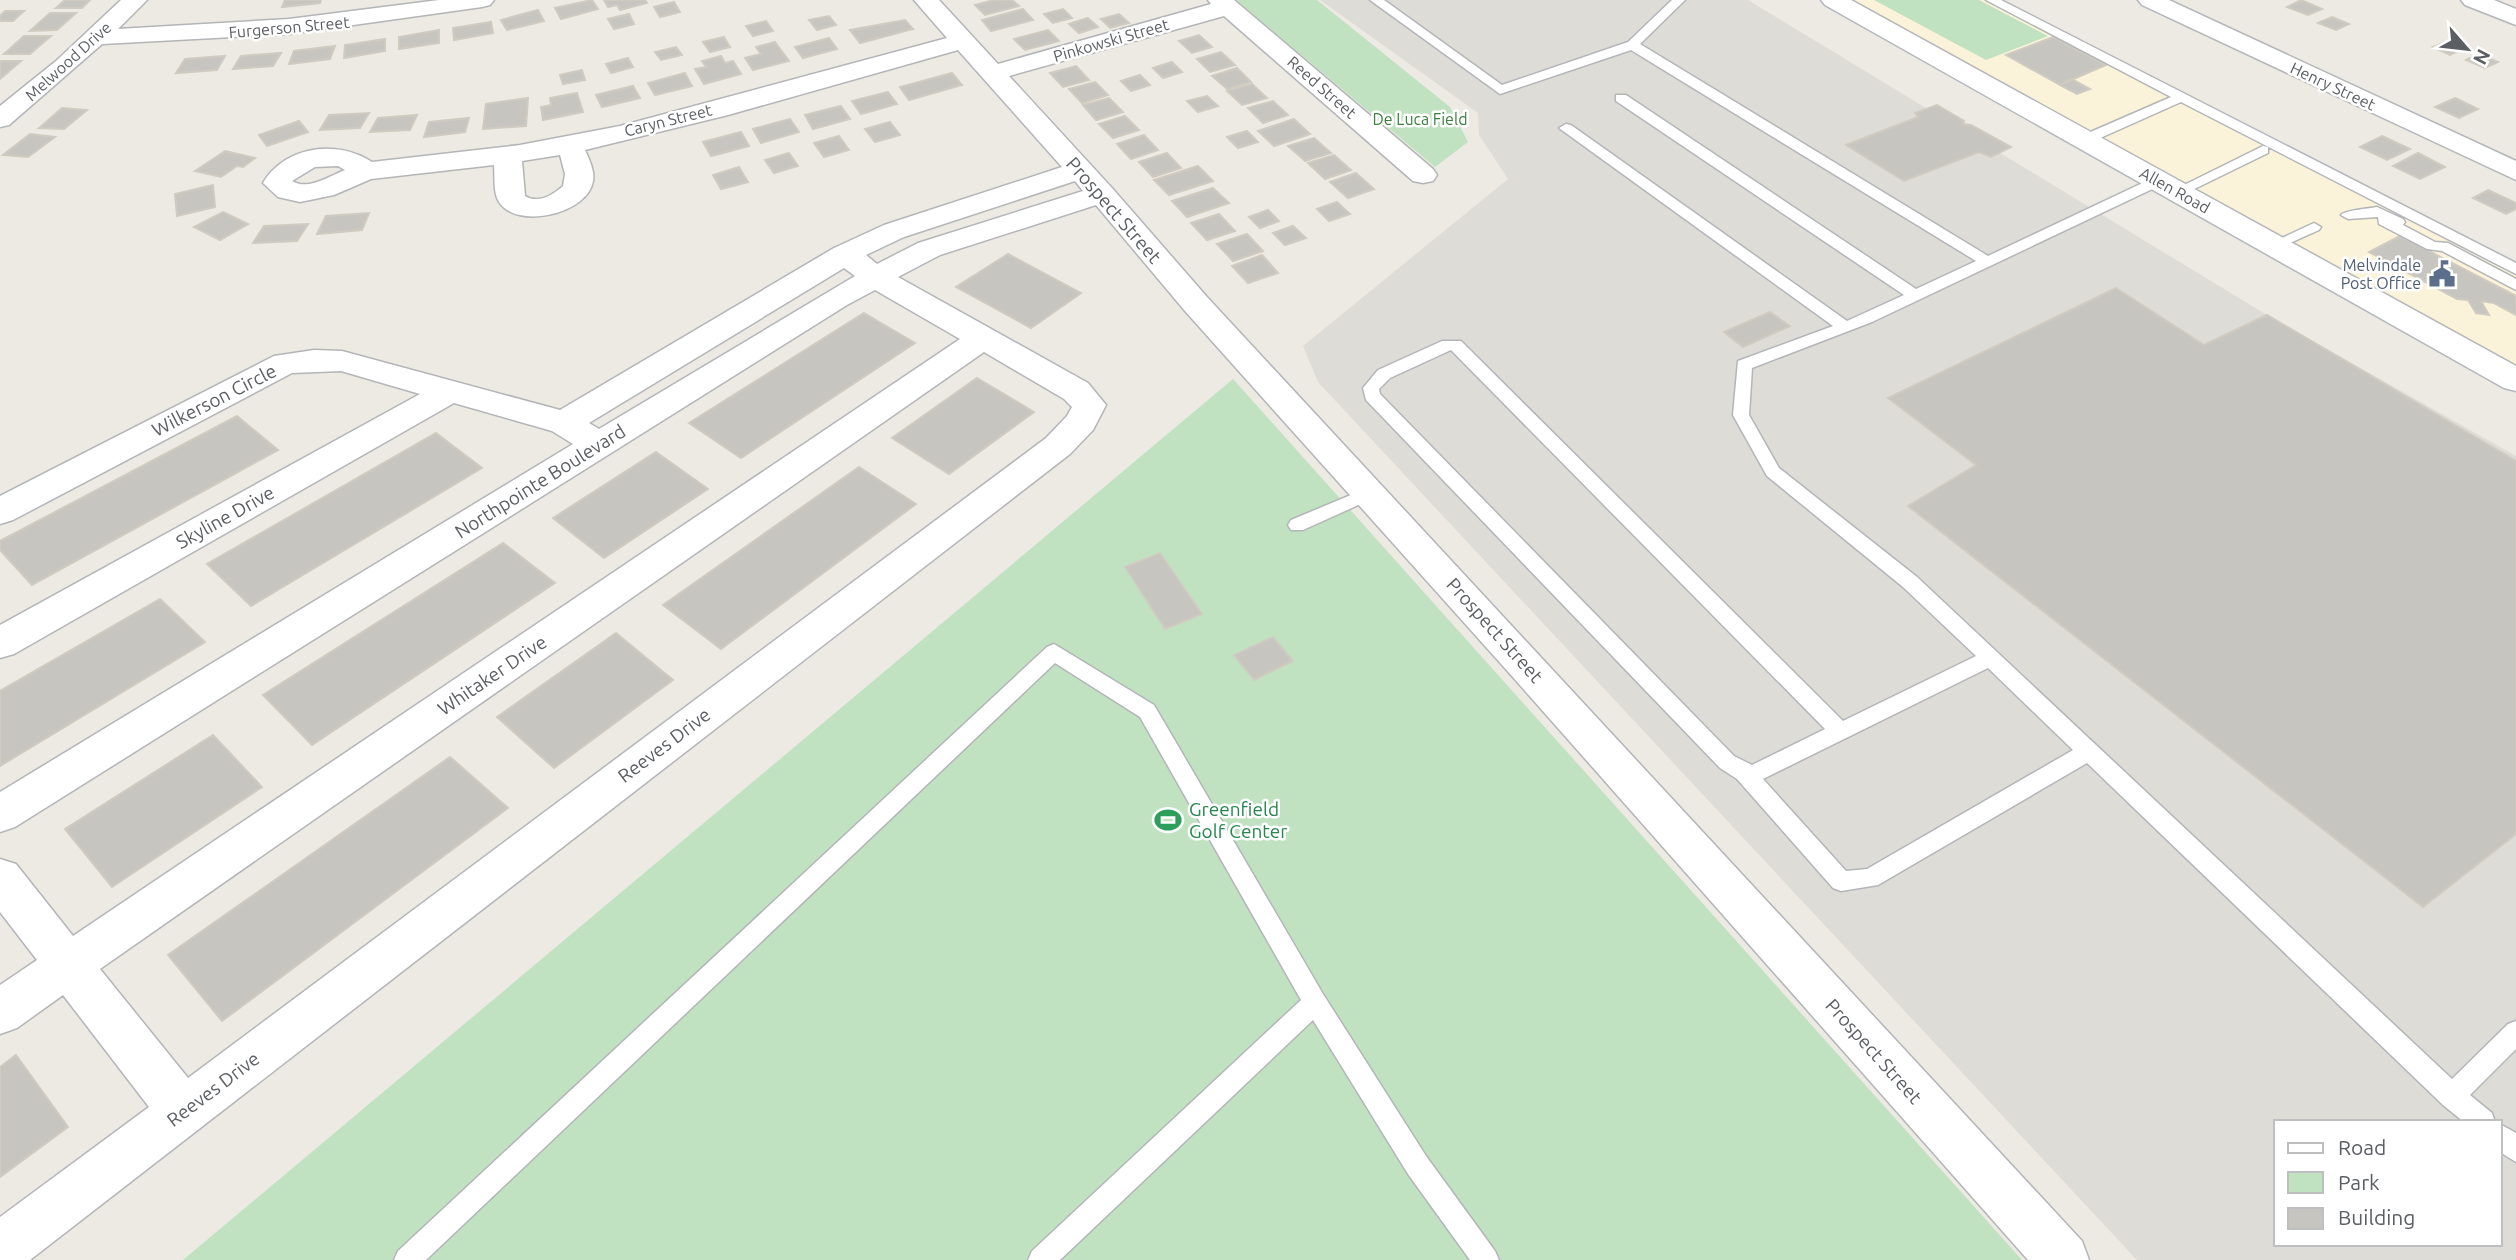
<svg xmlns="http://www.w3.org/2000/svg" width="2516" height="1260" font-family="Ubuntu,sans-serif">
<rect width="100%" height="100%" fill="#eceae2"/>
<path fill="#faf3d9" d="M1833,0h159l524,269v111z"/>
<path fill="#dedcd7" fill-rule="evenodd" d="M1320,0h428l519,315 249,141v804h-379l-819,-878 -15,-36 205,-167 -29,-44 -1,-22zM2276,1122h224v122h-224z"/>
<path fill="#c1e2c1" d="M1236,0h81l133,107 18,35 -33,25z
M1874,0h105l69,36 -62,24z
M1233,379l789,881h-1839z"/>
<path fill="#c7c5c0" stroke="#d0cbc1" stroke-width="2" d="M65,0h25l-8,8h-26z
M285,0h36l-1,3 -38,4z
M592,0l6,9 -37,10 -6,-11z
M604,0h41l2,3 -27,7 -3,-5 -9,2z
M994,0h18l7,6 -34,9 -10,-10z
M2301,0l21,9 -14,6 -21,-8z
M674,2l6,10 -20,5 -6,-10z
M1023,9l10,11 -42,11 -9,-11z
M1063,9l9,9 -19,5 -9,-9z
M538,10l6,11 -37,9 -6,-10z
M5,11h19l-11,10h-13v-5z
M50,13h26l-19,17 -27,1z
M629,14l5,10 -20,5 -6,-10z
M1119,14l10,9 -19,5 -9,-9z
M829,16l7,9 -19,5 -8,-10z
M2332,17l17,7 -13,6 -18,-7z
M1088,18l10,9 -19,6 -10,-9z
M905,20l8,9 -53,14 -10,-13z
M766,21l7,10 -20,5 -7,-10z
M491,22l2,11 -39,7 -1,-12z
M439,30v13l-40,6v-12z
M1048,30l11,11 -34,9 -11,-11z
M1199,35l13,12 -20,6 -13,-12z
M24,36h27l-21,18h-26z
M724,37l6,10 -20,5 -7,-10z
M2053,37l53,28 -46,20 -54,-30z
M829,38l8,11 -34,9 -8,-11z
M385,39v12l-41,7 1,-13z
M775,42l14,19 -36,9 -8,-12 16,-4 -5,-7z
M2445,42l16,7 -11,6 -17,-8z
M335,46l-5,13 -41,5 5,-13z
M676,47l6,8 -21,5 -6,-8z
M1221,52l14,13 -25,7 -13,-13z
M281,53l-8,13 -40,3 8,-13z
M2479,54l19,8 -13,6 -19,-8z
M225,56l-8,14 -41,3 9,-14z
M721,56l4,7 8,-2 8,13 -37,10 -9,-15 11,-2 -4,-6z
M628,58l5,9 -22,6 -5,-9z
M0,61h21l-21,18z
M1172,62l10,10 -19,6 -10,-10z
M1076,66l13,14 -26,7 -13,-14z
M1237,68l14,14 -24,7 -15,-13z
M582,70l3,10 -22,4 -3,-9z
M685,73l7,13 -37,9 -7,-12z
M952,73l10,12 -53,15 -9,-13z
M1140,75l10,10 -19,6 -10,-10z
M2072,79l18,10 -13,5 -17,-9z
M1095,82l13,13 -26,8 -13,-14z
M1252,84l15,14 -25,7 -15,-14z
M633,86l7,12 -38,9 -6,-12z
M888,92l9,12 -36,10 -9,-13z
M577,93l6,19 -40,8 -2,-13 10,-2 -1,-7z
M1207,96l11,10 -20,6 -11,-11z
M528,98l-2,28 -43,3 3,-25z
M1109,98l14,14 -27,8 -13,-15z
M2455,98l23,11 -19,9 -24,-11z
M1273,101l15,14 -25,8 -15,-15z
M1937,105l27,16 -1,3 8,1 40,22 -20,10 -12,-5 -75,29 -58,-36 72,-28 -3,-4z
M841,106l9,13 -37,10 -8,-14z
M62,108l25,2 -23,19 -25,-1z
M369,113l-9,15 -40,2 9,-15z
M417,115l-7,15 -40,2 8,-14z
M1125,116l14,14 -26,8 -14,-14z
M469,118l-4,14 -41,5 5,-15z
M790,119l9,13 -38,11 -8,-14z
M1294,119l16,15 -36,12 -16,-15z
M299,121l9,11 -41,14 -8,-11z
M890,122l10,13 -25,7 -10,-13z
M1247,131l11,11 -20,6 -11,-11z
M741,132l8,14 -38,10 -8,-14z
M30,134l25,3 -27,20 -25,-2z
M1144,135l14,15 -27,9 -14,-15z
M839,136l10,14 -25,7 -10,-14z
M2382,136l28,13 -23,11 -27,-13z
M1314,138l17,15 -26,8 -17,-15z
M225,151l30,7 -12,9 -6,-1 -16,11 -26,-6z
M789,153l9,13 -24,7 -9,-13z
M1167,153l14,15 -28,9 -14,-15z
M2418,153l27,14 -25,12 -27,-13z
M1334,155l17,15 -26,9 -17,-16z
M1198,166l15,15 -44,14 -15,-15z
M739,167l9,15 -27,7 -8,-14z
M1356,173l18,16 -26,9 -18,-16z
M213,185l2,22 -38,9 -2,-22z
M1213,188l16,15 -42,14 -15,-16z
M2488,190l28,13v6l-10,5 -33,-16z
M1337,202l13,12 -21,7 -12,-12z
M1268,210l11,11 -19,7 -11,-11z
M223,212l25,12 -28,16 -26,-13z
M369,213l-7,17 -45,4 9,-18z
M1219,214l16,17 -28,9 -16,-17z
M308,224l-11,17 -44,2 11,-17z
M1293,226l13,12 -21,7 -12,-12z
M1247,234l16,17 -30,10 -16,-17z
M2400,236l116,60v19l-22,-12 -13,-2 8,14 -13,-2 -8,-13 -11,-1 -88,-47z
M1008,254l73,39 -50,35 -75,-41z
M1262,255l16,18 -30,10 -16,-17z
M2116,288l88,57 63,-30 249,146v373l-93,73 -515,-401 68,-41 -88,-67z
M1770,312l20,14 -47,21 -19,-15z
M864,313l51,30 -174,115 -52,-35z
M977,378l57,34 -85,62 -57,-36z
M237,416l41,34 -246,135 -32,-35v-9z
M436,433l46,35 -231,138 -44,-42z
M656,452l52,37 -104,69 -51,-40z
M859,467l57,37 -195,145 -58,-44z
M503,543l52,40 -243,162 -49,-50z
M1160,553l42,61 -37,15 -40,-62z
M160,599l45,43 -205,124v-75z
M616,633l57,47 -119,88 -57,-51z
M1273,637l20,24 -39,19 -20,-25z
M213,735l49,52 -150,100 -47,-58z
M450,757l58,51 -286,213 -54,-66z
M16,1055l52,72 -68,50v-110z"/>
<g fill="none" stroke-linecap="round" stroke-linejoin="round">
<g stroke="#b3b5b8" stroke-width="3">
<path id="lane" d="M1370,0h14l118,85 126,-43 44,-42h13l-45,44 348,212 165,-78h10v6l-291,138 -120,46 -3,47 30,53 138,109 535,502 56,-55 8,-3v28l-46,46 22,18 3,9h-31l-21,-17 -356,-342 -209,122 -37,6 -8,-3 -96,-109 -17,-11 -354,-368 -3,-12 15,-18 64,-29h19l382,380 133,-65 -73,-69 -136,-111 -34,-61 5,-54 95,-35 -274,-198 7,-4 5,1 276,196 57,-26 -288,-194v-6h10l290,194 60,-28 -345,-211 -131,44zM1451,350l374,379 -73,36 -18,-9 -354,-362 -1,-5 11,-11zM1988,668l85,82 -206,119 -21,2 -83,-92z
M1986,0h15l515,263v11l-335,-172 -92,41h-10v-6l92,-40z
M2263,146l5,1v6l-86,42h-10l-2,-3z
M2377,207l26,12 2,3 -2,3 32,17 13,1 68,36v11l-74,-39 -15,-2 -48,-25 -1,-7 -30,2 -7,-4c5,-5 26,-6 36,-8z
M2314,223l7,4 -2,3 -40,18h-10l-2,-3z
M1370,487l6,2 3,4 -3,4 -73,33h-12l-3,-5 3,-5z
M1054,644l100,61 169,289 103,162 69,95 4,9h-29l-62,-86 -95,-154 -253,240h-32l4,-9 269,-251 -161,-283 -85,-54 -629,597h-32l4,-9 649,-604z
M2500,1124l16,9v29l-16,-10z"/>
</g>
<g stroke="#b3b5b8" stroke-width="3">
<path id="street" d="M121,0h26l-29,29 171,-10 150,-19h55l-4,5 -8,2 -193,27 -187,10 -93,81 -9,2v-21l56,-45z
M914,0h25l59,64 213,-60 -3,-4h26l199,169 4,6 -4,6 -10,2 -10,-2 -189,-165 -215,60 103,112 95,109 875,944 7,19h-61l-517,-585 -326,-364 -89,-106 -156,50 -42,22 190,106 18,22 -13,25 -23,24 -1040,806h-30v-43l149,-110 -86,-112 -46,33 -17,6v-49l37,-25 -37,-48v-53l16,5 57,72 887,-597 -85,-49 -28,15 -832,522 -15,5v-40l573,-348 -21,-13 -98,-28 -440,251 -14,4v-33l420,-231 -79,-23 -49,2 -279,147 -13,4v-28l274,-140 40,-6 28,1 218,59 274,-162 50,-23 178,-58 -104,-117 -230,65 -143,35c4,9 10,21 8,31 -5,33 -76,49 -94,21 -6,-9 -4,-26 -5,-37l-123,14 -37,16 -34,7 -22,-5 -15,-14c22,-37 74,-44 109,-21l148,-17 100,-19 327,-88zM560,155l5,19 -2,12c-10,9 -25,18 -38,10l-3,-35zM338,166l7,4c-16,6 -37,21 -53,11l23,-14zM1075,181l8,10 -165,52 -41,21 -11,-9 38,-18zM844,268l11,8 -256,153 -10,-6zM984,352l80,47 8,8 -5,9 -21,22 -858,640 -88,-109z
M2138,0h31l347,161v19l-374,-175z
M2461,0h33l22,9v16l-51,-20z"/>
</g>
<g stroke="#b4b7bb" stroke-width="3">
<path id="secondary" d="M1821,0h30l665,366v25l-12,-3 -679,-383z"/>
</g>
<use href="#lane" fill="#fff" fill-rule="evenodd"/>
<use href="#street" fill="#fff" fill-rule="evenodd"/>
<use href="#secondary" fill="#fff" fill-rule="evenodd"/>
</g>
<defs>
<g id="civic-bare" transform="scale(2.1)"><path d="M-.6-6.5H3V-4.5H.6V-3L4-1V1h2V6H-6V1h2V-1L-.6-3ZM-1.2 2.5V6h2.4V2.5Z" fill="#5c6f8a" stroke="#fff" stroke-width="2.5" paint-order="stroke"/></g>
<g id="stadium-bare" transform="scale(2.1)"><path d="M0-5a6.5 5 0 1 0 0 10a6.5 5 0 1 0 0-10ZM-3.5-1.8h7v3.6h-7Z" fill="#2e9e5b" stroke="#fff" stroke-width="2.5" paint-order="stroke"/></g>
</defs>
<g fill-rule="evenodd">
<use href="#civic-bare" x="2442" y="274"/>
<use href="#stadium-bare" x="1168" y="820"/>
</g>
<g text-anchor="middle" stroke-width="5" stroke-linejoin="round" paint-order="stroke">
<g font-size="16" fill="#5b5e62" stroke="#fff">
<text transform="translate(289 27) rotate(-5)" y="6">Furgerson Street</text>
<text transform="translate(1111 40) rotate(-16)" y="6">Pinkowski Street</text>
<text transform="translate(68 61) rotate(-42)" y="6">Melwood Drive</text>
<text transform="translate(2333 86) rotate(25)" y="6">Henry Street</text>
<text transform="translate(1322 87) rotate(41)" y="6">Reed Street</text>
<text transform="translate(668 120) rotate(-14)" y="6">Caryn Street</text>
<text transform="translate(2175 190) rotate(29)" y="6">Allen Road</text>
</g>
<g font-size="16" fill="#3c7f3f" stroke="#fff">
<text x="1420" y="125">De Luca Field</text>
</g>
<g font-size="16" fill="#4e5e75" stroke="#fff" text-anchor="end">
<text x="2421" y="271">Melvindale<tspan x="2421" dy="18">Post Office</tspan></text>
</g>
<g font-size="19" fill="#5b5e62" stroke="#fff">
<text transform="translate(1114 210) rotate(49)" y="7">Prospect Street</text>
<text transform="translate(214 400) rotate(-27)" y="7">Wilkerson Circle</text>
<text transform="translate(540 481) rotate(-32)" y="7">Northpointe Boulevard</text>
<text transform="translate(225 517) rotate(-29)" y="7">Skyline Drive</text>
<text transform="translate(1495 630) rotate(48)" y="7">Prospect Street</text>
<text transform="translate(492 675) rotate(-34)" y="7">Whitaker Drive</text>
<text transform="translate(664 745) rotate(-37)" y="7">Reeves Drive</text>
<text transform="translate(1874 1051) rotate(48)" y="7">Prospect Street</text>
<text transform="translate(213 1089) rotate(-37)" y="7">Reeves Drive</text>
</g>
<g font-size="19" fill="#27864d" stroke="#fff" text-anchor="start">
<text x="1189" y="816">Greenfield<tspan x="1189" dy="22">Golf Center</tspan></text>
</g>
</g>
<rect x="2274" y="1120" width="228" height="126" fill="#ffffff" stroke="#bdbfc0" stroke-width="2"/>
<rect x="2288" y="1143" width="35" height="10" fill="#ffffff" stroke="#bdbfc0" stroke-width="2"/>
<text x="2338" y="1155" font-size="21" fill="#5b5e62">Road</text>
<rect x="2288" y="1172" width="35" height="21" fill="#c1e2c1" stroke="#bdbfc0" stroke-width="2"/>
<text x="2338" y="1190" font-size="21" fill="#5b5e62">Park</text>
<rect x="2288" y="1208" width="35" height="21" fill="#c7c5c0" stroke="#bdbfc0" stroke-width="2"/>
<text x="2338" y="1225" font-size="21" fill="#5b5e62">Building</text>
<g transform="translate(2467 49) rotate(118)" stroke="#ffffff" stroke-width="5" paint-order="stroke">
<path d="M0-5L12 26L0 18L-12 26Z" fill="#5b5e62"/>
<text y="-10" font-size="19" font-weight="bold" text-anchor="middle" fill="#5b5e62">N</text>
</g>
</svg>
